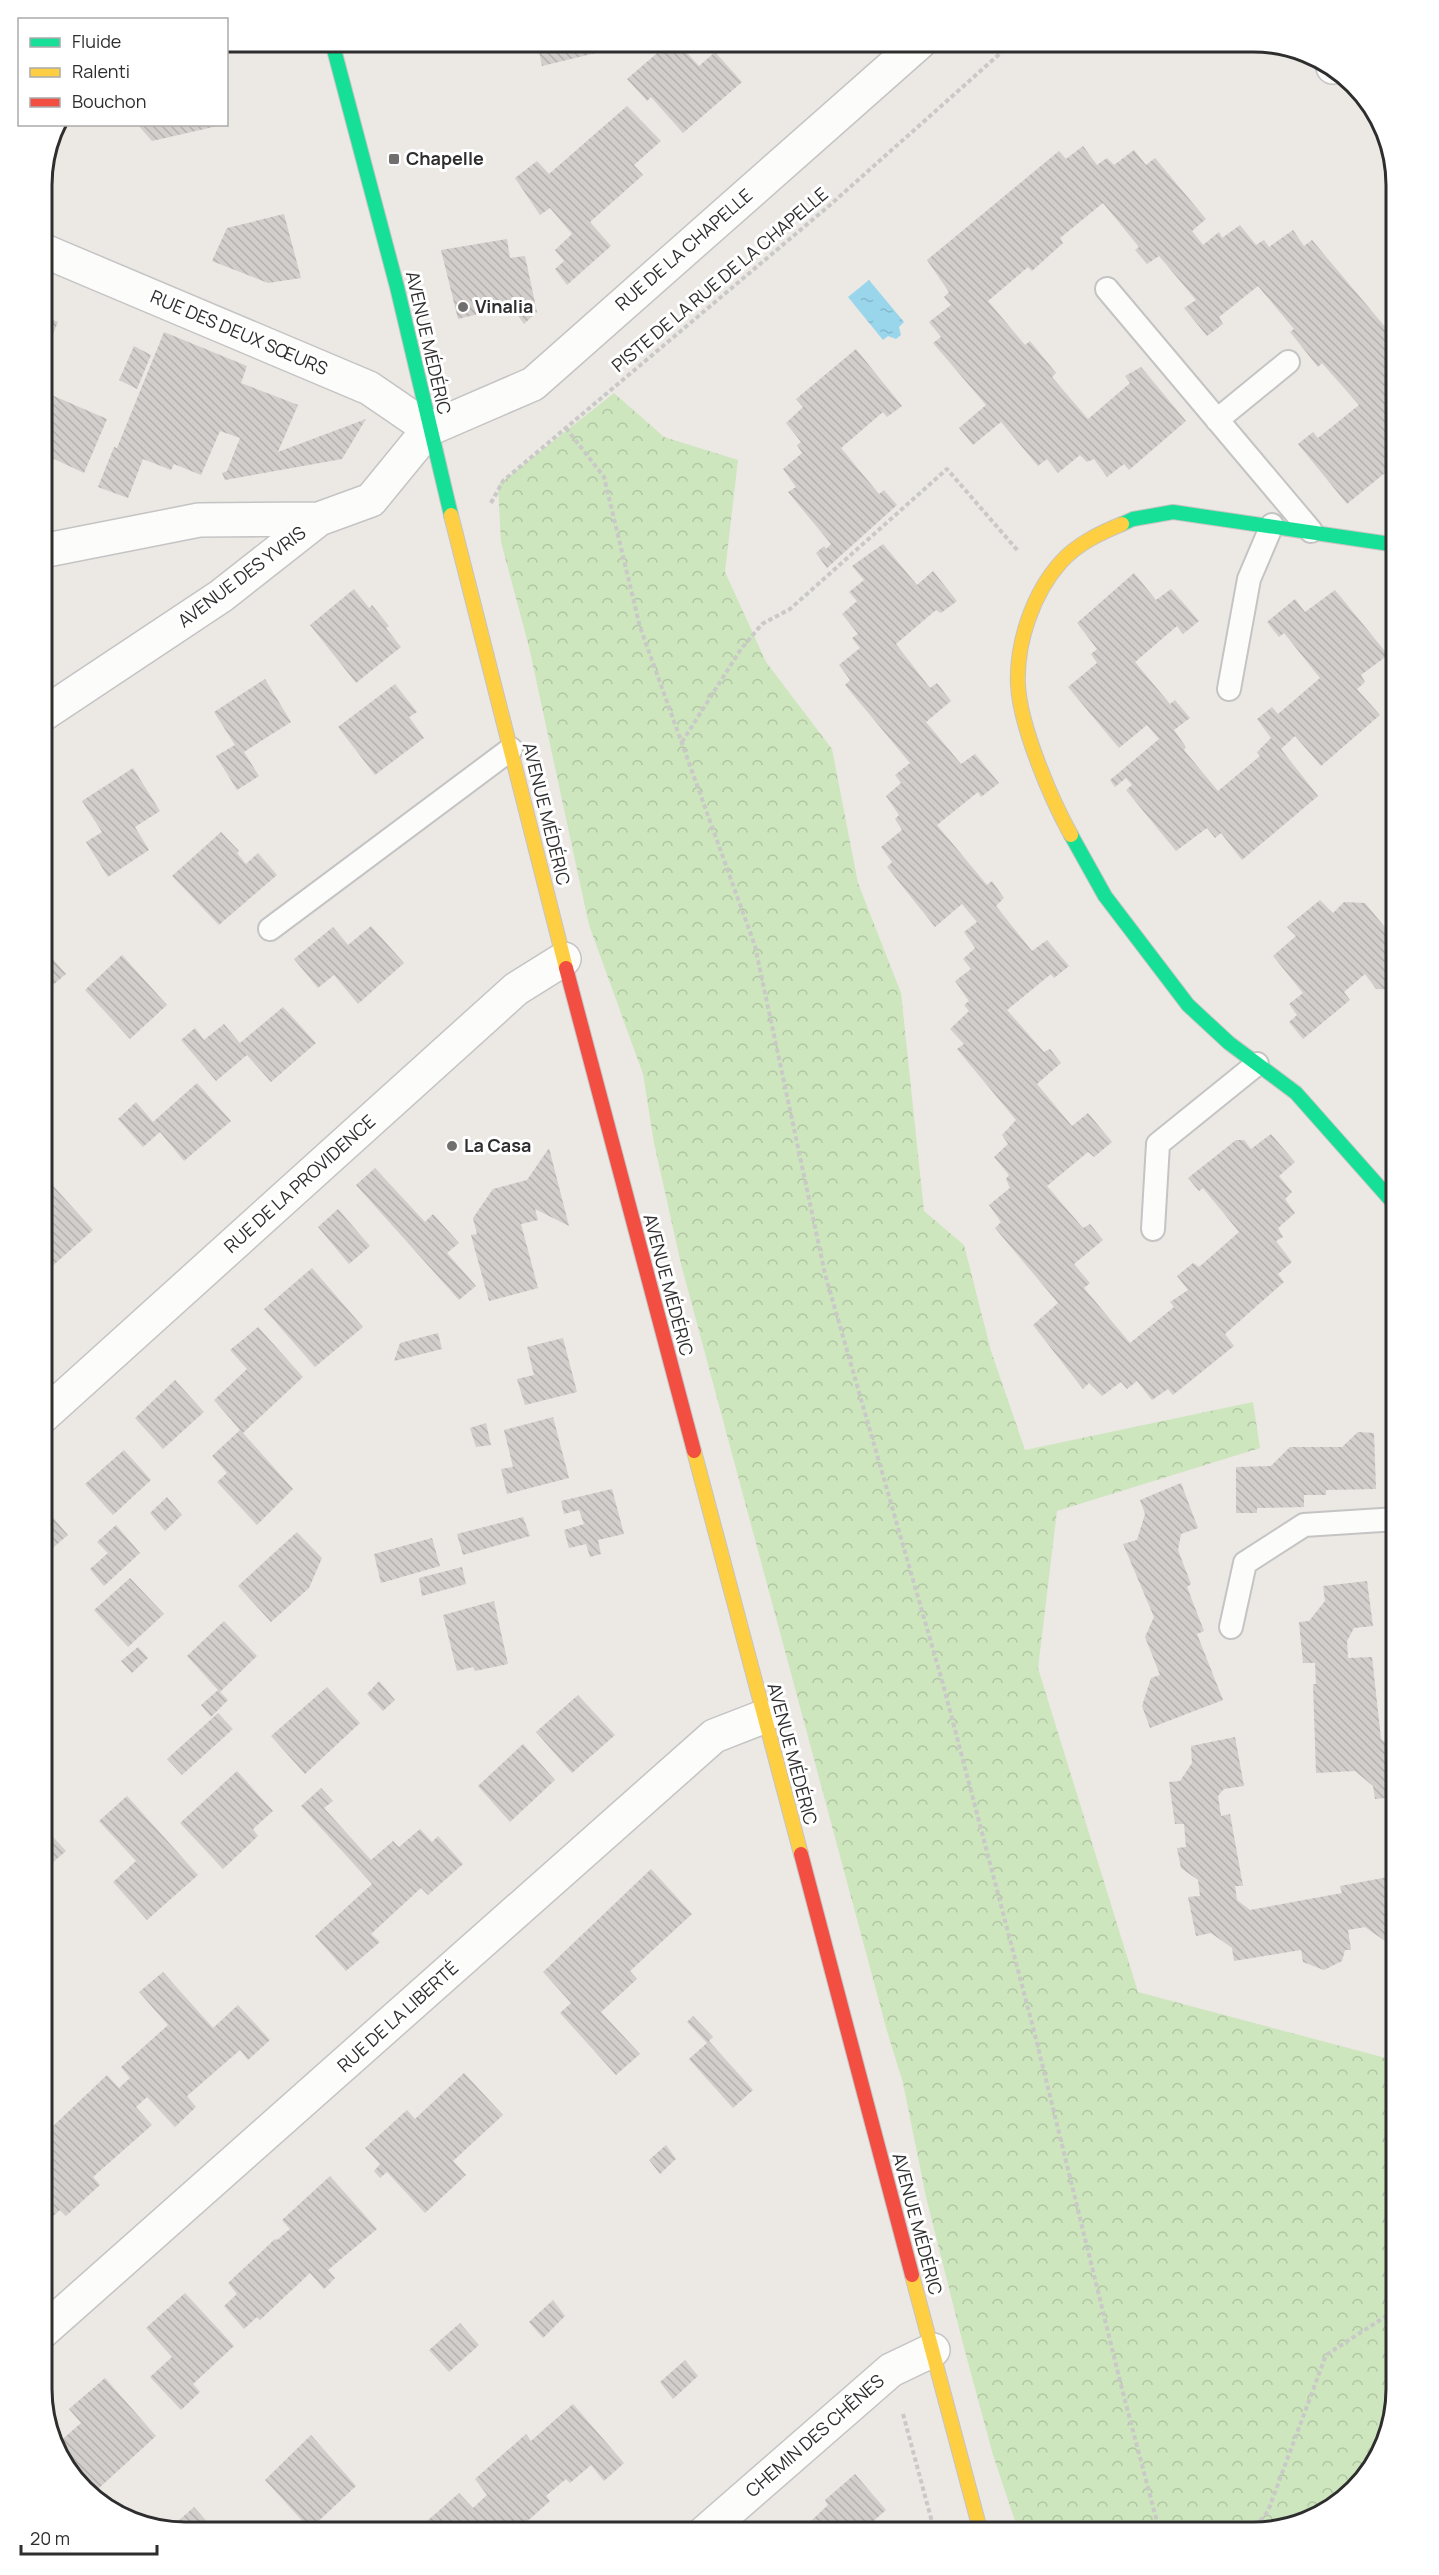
<svg xmlns="http://www.w3.org/2000/svg" width="1439" height="2575" font-family="Manrope,sans-serif">
<defs>
<pattern id="forest-crowns" width="20" height="18" patternUnits="userSpaceOnUse" patternTransform="scale(1.5)"><rect width="20" height="18" fill="#cee6be"/><path d="M2 6a3 3 0 1 1 6 0M12 15a3 3 0 1 1 6 0" fill="none" stroke="#b1c6a4"/></pattern>
<pattern id="water-ripples" width="26" height="14" patternUnits="userSpaceOnUse" patternTransform="scale(1.5)"><rect width="26" height="14" fill="#99d6ec"/><path d="M2 4q2-2 4 0t4 0M15 11q2-2 4 0t4 0" fill="none" stroke="#84b8cb"/></pattern>
<pattern id="building-back-hatch" width="6" height="6" patternUnits="userSpaceOnUse" patternTransform="scale(1.5)"><rect width="6" height="6" fill="#d1cecb"/><path d="M-1 5l2 2M0 0l6 6M5-1l2 2" fill="none" stroke="#b4b1af"/></pattern>
</defs>
<rect width="100%" height="100%" fill="#ece8e4"/>
<path fill="url(#forest-crowns)" d="M614,393l50,44 74,23 -13,112 41,90 66,87 26,134 43,110 23,218 40,34 27,106 34,99 228,-48 7,46 -203,63 -19,157 100,324 259,69v328l-24,80 -57,49 -63,15h-234l-26,-78 -30,-111 -37,-147 -23,-114 -16,-52 -206,-767 -27,-121 -11,-69 -54,-149 -60,-278 -28,-105 -3,-57z"/>
<path fill="url(#water-ripples)" d="M869,280l35,42 -5,5 2,8 -5,4 -8,-3 -5,4 -35,-43z"/>
<path fill="url(#building-back-hatch)" d="M537,42h61l2,10 -58,14z
M670,42h7l22,24 16,-14 27,30 -59,51 -32,-36 -4,4 -20,-22z
M627,106l34,35 -27,24 9,10 -53,47 21,24 -44,39 -12,-16 9,-8 -9,-11 17,-16 -22,-26 -10,7 -25,-37 22,-17 12,13z
M137,124h85v1l-70,16z
M1083,146l14,19 10,-7 7,7 20,-15 12,15 9,-7 51,61 -14,12 11,14 16,-13 3,6 18,-13 16,20 8,-5 5,7 24,-17 11,16 8,-6 85,101v122l-50,41 -49,-60 15,-12 5,6 41,-33 -37,-42 -4,4 -28,-35 4,-3 -36,-43 -39,31 4,7 -16,12 -23,-28 12,-8 -37,-44 -12,8 -12,-14 4,-3 -36,-44 -43,35 3,5 -31,28 -4,-4 -40,34 37,44 5,-4 26,32 -4,4 36,42 42,-36 -5,-7 16,-9 45,54 -57,49 -5,-6 -17,13 -13,-18 -7,3 -7,-7 -22,18 -11,-14 -9,7 -37,-44 -28,23 -14,-17 27,-23 -53,-62 8,-6 -12,-15 22,-17 -7,-8 5,-5 -22,-32 132,-109 7,8z
M284,214l17,64 -33,5 -56,-22 15,-33z
M507,239l3,19 15,-2 12,56 -13,12 -13,-18 -53,13 -17,-69z
M42,315l16,7 -16,38z
M164,332l83,34 -6,17 57,22 -20,47 88,-33 -24,40 -117,21 -3,-7 5,-2 13,-33 -20,-7 -19,44 -27,-11 -3,6 -28,-11 -15,39 -30,-11 16,-40 3,1z
M134,346l17,9 -14,34 -18,-9z
M856,349l46,57 -15,11 -4,-5 -42,36 38,46 5,-4 13,15 -70,63 -11,-15 8,-7 2,3 5,-5 -43,-52 8,-5 -13,-18 19,-16 -5,-8 4,-3 -15,-19 17,-16 -7,-8z
M47,393l60,26 -23,54 -32,-15 -10,20v-74z
M883,544l34,41 16,-14 24,30 -16,12 -5,-3 -40,34 34,44 7,-5 14,18 -25,21 35,42 14,-10 24,29 -18,14 -3,-5 -41,33 50,60 5,-4 12,17 -8,8 36,45 15,-11 22,26 -15,12 -3,-4 -44,36 37,42 6,-3 11,14 -24,21 35,42 16,-13 24,29 -18,15 -6,-5 -41,34 36,42 7,-4 13,16 -29,24 16,19 -6,5 46,55 44,-36 -4,-5 18,-12 -11,-14 16,-13 6,4 40,-35 -36,-44 -4,3 -11,-13 48,-38h8l7,9 20,-15 24,28 -16,14 13,16 -7,7 10,14 -17,15 5,9 -7,4 16,21 -14,12 6,8 -59,52 9,12 -61,49 -5,-6 -16,11 -15,-19 -10,8 -6,-7 -19,14 -13,-13 -6,6 -50,-64 25,-22 -63,-75 6,-6 -12,-17 21,-17 -4,-9 3,-4 -15,-18 14,-13 -6,-9 14,-15 -59,-71 7,-5 -14,-15 19,-18 -5,-6 5,-4 -14,-20 16,-12 -8,-10 12,-11 -11,-16 13,-10 -15,-18 -27,23 -48,-60 5,-5 -11,-15 21,-17 -7,-11 4,-4 -13,-19 15,-13 -6,-8 15,-12 -65,-78 5,-5 -11,-15 21,-17 -8,-10 6,-4 -16,-20 15,-13 -8,-9 15,-12 -12,-14z
M1134,573l22,27 15,-11 28,32 -16,13 -6,-8 -42,36 35,42 5,-4 15,18 -16,12 12,17 -2,3 34,41 42,-35 -3,-4 14,-14 -14,-19 15,-12 6,7 42,-36 -36,-45 -5,4 -12,-15 28,-23 10,13 30,-22 53,65 -27,20 4,7 -8,7 23,26 -59,51 -26,-30 -14,13 37,47 -76,64 -21,-27 -6,5 -8,-10 -31,23 -50,-61 6,-5 -6,-7 -11,9 -5,-7 49,-41 -12,-14 -28,23 -51,-61 29,-24 -6,-9 6,-5 -20,-26z
M354,589l15,19 3,-3 17,21 -3,2 15,19 -45,36 -46,-58z
M265,679l26,43 -47,30 15,24 -22,14 -21,-34 19,-11 -21,-33z
M395,684l22,28 -8,5 15,21 -49,37 -37,-48z
M133,768l27,43 -25,16 14,23 -41,27 -22,-35 16,-10 -20,-31z
M221,832l18,19 -2,2 9,11 12,-11 19,22 -58,50 -47,-49z
M1320,900l13,13 11,-11 21,1 27,33 5,-4v58l-21,-1 -11,-15 -21,18 6,8 -47,39 -14,-17 8,-7 -8,-11 14,-11 -30,-37 23,-20 -9,-9z
M371,926l33,37 -46,41 -24,-29 -16,13 -24,-29 39,-32 15,18z
M122,955l45,50 -37,34 -45,-49z
M51,957l15,17 -20,17 -4,-4v-11l7,-5 -6,-8z
M283,1007l33,36 -45,39 -24,-27 -31,26 -35,-41 14,-12 9,12 20,-16 16,19z
M197,1083l34,38 -47,40 -24,-29 -17,15 -25,-28 18,-17 17,20z
M549,1148l20,78 -34,-17 3,11 -17,4 17,64 -49,13 -18,-66 6,-1 -4,-16 20,-29 34,-9z
M375,1168l50,54 8,-8 26,29 -12,10 29,33 -17,14 -103,-115z
M47,1179l46,51 -45,40 -6,-6v-81z
M338,1209l32,37 -21,18 -31,-37z
M312,1268l51,59 -48,40 -51,-58z
M258,1327l45,50 -60,56 50,56 -36,36 -40,-43 10,-9 -15,-17 28,-26 -26,-30 33,-31 -17,-19z
M438,1333l4,16 -48,12 6,-18z
M563,1338l14,54 -52,13 -8,-26 17,-4 -7,-28z
M175,1380l29,32 -41,37 -28,-31z
M553,1417l16,61 -62,16 -6,-25 12,-2 -9,-37z
M486,1423l5,22 -15,2 -6,-19z
M1358,1432l16,1 2,56 -50,1v5h-22v12l-47,1v5h-21v-46l35,-1 19,-19h52z
M124,1450l27,30 -38,35 -28,-31z
M1181,1483l17,45 -17,6 -3,16 13,34 -4,3 17,44 -7,3 26,66 -73,28 -8,-22 9,-28 9,-3 -15,-38 9,-20 -31,-73 14,-4 8,-26 -5,-14z
M612,1489l12,45 -26,6 3,14 -11,3 -4,-13 -17,4 -5,-18 20,-6 -5,-14 -15,4 -3,-13z
M167,1497l15,18 -17,16 -15,-18z
M42,1505l26,30 -26,22z
M523,1517l7,19 -67,19 -6,-21z
M116,1525l24,28 -36,33 -14,-17 18,-16 -11,-11z
M297,1532l25,26 -13,30 -38,34 -33,-36z
M432,1538l8,28 -59,17 -7,-29z
M462,1567l4,17 -44,12 -3,-18z
M130,1578l34,36 -36,33 -34,-37z
M1367,1581l6,45 -19,2 -7,13 1,17 24,-1 9,82 12,9h4v49l-22,2 -2,-13 -18,-15 -39,2 -3,-89h3l-1,-21h-12l-4,-41 10,-1 16,-20 -2,-15z
M494,1601l14,63 -33,7 -2,-4 -16,4 -14,-56z
M224,1621l33,35 -37,36 8,8 -17,17 -10,-12 17,-15 -31,-34z
M138,1647l10,11 -16,15 -11,-12z
M379,1681l16,19 -12,11 -16,-17z
M327,1687l33,36 -55,51 -34,-38z
M578,1695l37,40 -43,38 -36,-41z
M218,1713l15,16 -51,46 -15,-16z
M1235,1737l9,49 -20,3 -6,7 3,20 9,-2 13,72h-8l2,14 13,10 92,-17 -2,-7 48,-9 2,17 7,6v50l-9,1 -3,-10 -20,-14 -17,3 3,20h-6l-3,11 -18,9 -21,-8 -2,-12 -67,11 -2,-13 -21,-15 -15,3 -8,-39 12,-1 -2,-16 -17,-12 -4,-20 9,-1 -2,-23h-9l-6,-42 11,-1 12,-18 -1,-17z
M523,1744l32,36 -45,42 -32,-36z
M237,1771l36,40 -20,18 5,7 -35,33 -43,-46z
M321,1788l12,13 -9,7 47,52 22,-19 6,6 21,-18 12,13 6,-6 25,28 -35,31 -7,-7 -50,46 9,8 -34,29 -31,-35 57,-52 -71,-78z
M127,1796l71,79 -51,45 -34,-38 23,-21 -37,-40z
M42,1825l24,26 -24,21z
M651,1869l41,45 -62,57 7,8 -36,33 39,42 -24,21 -56,-62 11,-10 -28,-31z
M42,1884l9,10 -9,8z
M163,1972l50,56 25,-23 32,35 -22,20 -8,-10 -53,46 9,11 -21,20 -28,-30 -11,10 16,18 -59,52 7,8 -34,31 -6,-6 -18,16v-106l8,9 57,-54 12,13 11,-10 -9,-11 47,-42 -29,-33z
M693,2016l20,21 -4,4 44,49 -20,18 -44,-49 18,-16 -20,-21z
M464,2073l39,42 -50,46 13,14 -41,38 -38,-41 -7,6 -6,-7 6,-7 -15,-16 42,-38 8,9z
M666,2145l10,14 -16,15 -11,-14z
M330,2176l47,53 -49,41 7,8 -11,11 -14,-16 -50,47 -3,-3 -13,12 -20,-23 13,-12 -9,-11 47,-44 2,1 13,-11 -8,-9z
M185,2293l49,53 -41,38 7,8 -19,18 -31,-33 22,-20 -26,-29z
M553,2300l12,16 -22,22 -14,-16z
M460,2323l19,22 -30,27 -20,-22z
M685,2360l13,16 -25,23 -13,-17z
M105,2378l51,58 -58,53 -41,-45 24,-21 -12,-14z
M573,2404l51,59 -20,18 -13,-16 -21,18 -4,-4 -20,17 4,5 -36,32h-85l4,-4 -6,-8 32,-28 14,15 14,-13 -12,-16 51,-45 5,7z
M311,2435l45,51 -46,43 -45,-49z
M855,2474l31,36 -16,14 8,9h-80l30,-28 -3,-5z
M194,2507l23,26h-40l-9,-3z"/>
<g fill="none" stroke-linecap="round" stroke-linejoin="round">
<g stroke="#c5c4c5" stroke-width="26">
<path id="lane" d="M1107,289l204,242
M1217,420l71,-58
M1229,689l20,-110 23,-54
M270,929l241,-180
M1153,1229l5,-85 99,-80
M1231,1627l14,-64 59,-38 93,-6"/>
</g>
<g stroke="#c5c4c5" stroke-width="36">
<path id="street" d="M1333,66v1
M42,250l327,138 60,41
M42,551l157,-31 120,-1
M42,715l179,-119 98,-77 52,-19 58,-71 104,-45 387,-342
M42,1417l474,-428 48,-30
M42,2332l672,-596 49,-19
M704,2533l187,-163 42,-20"/>
</g>
<g stroke="#c5c4c5" stroke-width="16">
<path id="fast" d="M332,42l65,245 54,228
M1122,524l11,-5 40,-7 224,33
M1071,835l34,61 83,109 41,38 67,50 101,114"/>
</g>
<g stroke="#c5c4c5" stroke-width="16">
<path id="slow" d="M451,515l115,453
M1071,835c-20,-36 -51,-109 -53,-150 -2,-42 15,-92 43,-123 16,-18 39,-29 61,-38
M694,1451l107,403
M912,2275l69,258"/>
</g>
<g stroke="#c5c4c5" stroke-width="16">
<path id="jam" d="M566,968l128,483
M801,1854l111,421"/>
</g>
<path stroke="#c9c9c8" stroke-width="4" stroke-dasharray="4.5 3" stroke-linecap="butt" d="M566,428l38,49 36,150 115,319 70,328 118,410 92,351 87,354 38,144
M491,503l12,-22 327,-276 183,-163
M682,742l59,-93 21,-25 28,-15 157,-140 72,83
M903,2414l32,119
M1251,2533l17,-22 58,-156 71,-46"/>
<use href="#lane" stroke="#fcfcfb" stroke-width="22"/>
<use href="#street" stroke="#fcfcfb" stroke-width="33"/>
<use href="#fast" stroke="#16e098" stroke-width="14"/>
<use href="#slow" stroke="#ffcf43" stroke-width="14"/>
<use href="#jam" stroke="#f24e42" stroke-width="14"/>
</g>
<g fill="#706f6e" stroke="#fff" stroke-width="2">
<rect x="388" y="153" width="12" height="12" rx="3"/>
<circle cx="463" cy="307" r="6"/>
<circle cx="452" cy="1146" r="6"/>
</g>
<g text-anchor="middle" stroke-width="6" stroke-linejoin="round" paint-order="stroke">
<g font-size="18" font-weight="bold" fill="#2e2e2e" stroke="#fff" text-anchor="start">
<text x="406" y="165">Chapelle</text>
<text x="475" y="313">Vinalia</text>
<text x="464" y="1152">La Casa</text>
</g>
<g font-size="18" fill="#2e2e2e" stroke="#fff">
<text transform="translate(684 250) rotate(-41)" y="6">RUE DE LA CHAPELLE</text>
<text transform="translate(720 280) rotate(-40)" y="6">PISTE DE LA RUE DE LA CHAPELLE</text>
<text transform="translate(239 333) rotate(23)" y="6">RUE DES DEUX SŒURS</text>
<text transform="translate(428 343) rotate(77)" y="6">AVENUE MÉDÉRIC</text>
<text transform="translate(242 577) rotate(-37)" y="6">AVENUE DES YVRIS</text>
<text transform="translate(546 814) rotate(76)" y="6">AVENUE MÉDÉRIC</text>
<text transform="translate(300 1184) rotate(-42)" y="6">RUE DE LA PROVIDENCE</text>
<text transform="translate(668 1285) rotate(75)" y="6">AVENUE MÉDÉRIC</text>
<text transform="translate(792 1754) rotate(75)" y="6">AVENUE MÉDÉRIC</text>
<text transform="translate(398 2017) rotate(-42)" y="6">RUE DE LA LIBERTÉ</text>
<text transform="translate(917 2224) rotate(75)" y="6">AVENUE MÉDÉRIC</text>
<text transform="translate(815 2436) rotate(-41)" y="6">CHEMIN DES CHÊNES</text>
</g>
</g>
<path d="M0 0H1439V2575H0ZM185 52H1253A133 133 0 0 1 1386 185V2389A133 133 0 0 1 1253 2522H185A133 133 0 0 1 52 2389V185A133 133 0 0 1 185 52Z" fill="#fff" fill-rule="evenodd"/>
<path fill="none" stroke="#2e2e2e" stroke-width="3" d="M185 52H1253A133 133 0 0 1 1386 185V2389A133 133 0 0 1 1253 2522H185A133 133 0 0 1 52 2389V185A133 133 0 0 1 185 52Z"/>
<rect x="18" y="18" width="210" height="108" fill="#ffffff" stroke="#ababab" stroke-width="1.5"/>
<rect x="30" y="38" width="30" height="9" fill="#16e098" stroke="#ababab" stroke-width="1.5"/>
<text x="72" y="48" font-size="18" fill="#2e2e2e">Fluide</text>
<rect x="30" y="68" width="30" height="9" fill="#ffcf43" stroke="#ababab" stroke-width="1.5"/>
<text x="72" y="78" font-size="18" fill="#2e2e2e">Ralenti</text>
<rect x="30" y="98" width="30" height="9" fill="#f24e42" stroke="#ababab" stroke-width="1.5"/>
<text x="72" y="108" font-size="18" fill="#2e2e2e">Bouchon</text>
<path d="M21 2545v9h136v-9" fill="none" stroke="#2e2e2e" stroke-width="3"/>
<text x="30" y="2545" font-size="18" fill="#2e2e2e" stroke="#ffffff" stroke-width="4.5" paint-order="stroke">20 m</text>
</svg>
